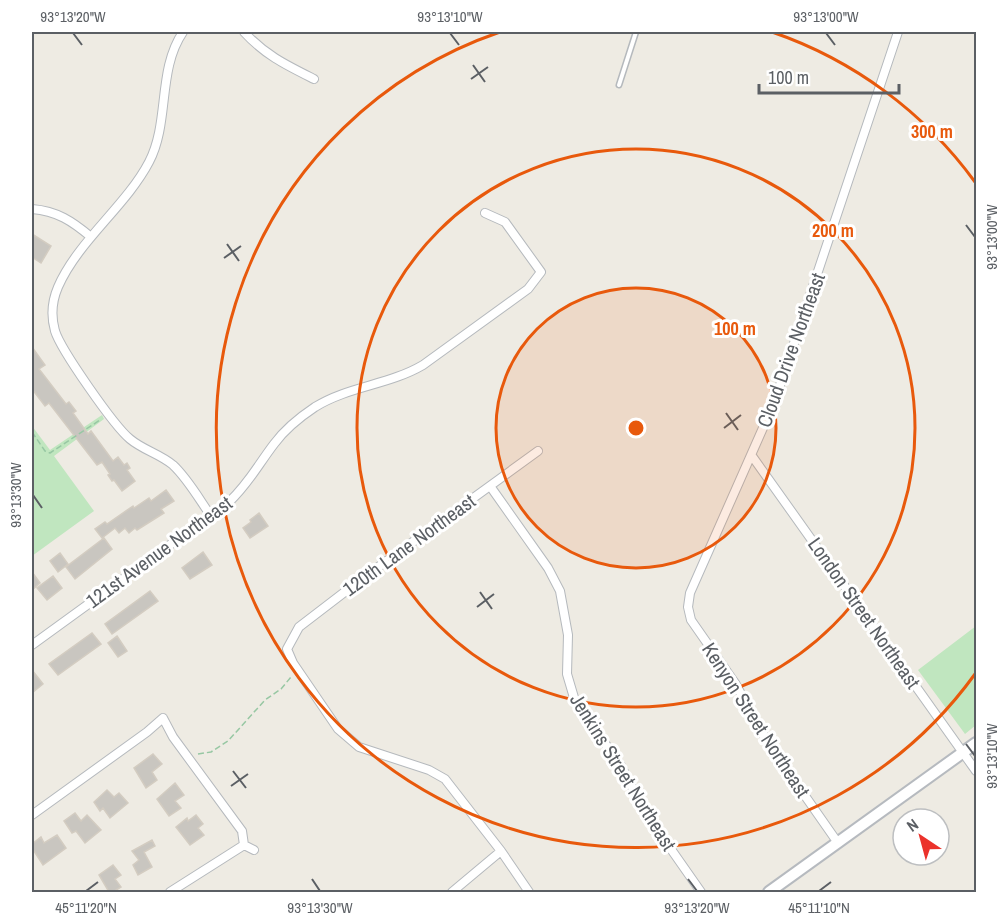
<svg xmlns="http://www.w3.org/2000/svg" width="1008" height="924" font-family="'Archivo Narrow',sans-serif">
<rect width="100%" height="100%" fill="#eeebe3"/>
<path fill="#c0e6bf" d="M102,415l2,4 -50,37 40,55 -62,45v-130l18,24z
M976,626v99l-11,9 -47,-64z"/>
<path fill="#c9c6c0" stroke="#d3ccc1" stroke-width="1.5" d="M32,234l19,12 -10,17 -9,-6z
M32,347l13,18 -6,4 27,35 3,-2 7,9 -3,2 15,21 3,-3 22,30 5,-4 6,8 3,-2 3,5 -3,2 8,11 -13,10 -8,-11 -2,1 -4,-6 2,-1 -8,-12 -5,3 -48,-62 -4,3 -13,-17z
M166,490l8,11 -13,8 3,4 -27,17 -2,-2 -6,5 -4,-5 -6,5 -4,-5 -13,10 -7,-9 10,-7 2,2 26,-18 1,2 15,-10 2,3z
M259,513l9,13 -18,12 -7,-10 8,-6 -1,-2z
M104,538l8,11 -37,30 -9,-12z
M203,552l9,13 -22,14 -8,-11z
M60,553l8,11 -10,8 -8,-11z
M32,572l8,11 -8,7z
M53,576l9,12 -15,12 -10,-12z
M150,591l8,10 -46,33 -7,-10z
M92,633l9,11 -43,31 -9,-11z
M117,636l10,15 -9,6 -10,-14z
M32,670l11,14 -11,9z
M153,754l9,10 -10,8 5,8 -11,8 -12,-20z
M175,783l9,12 -9,6 6,7 -12,8 -12,-17z
M107,790l7,7 5,-4 9,10 -18,15 -7,-10 -3,3 -6,-9z
M75,813l6,8 6,-6 14,15 -16,13 -9,-12 -4,2 -8,-12z
M196,815l7,9 -5,4 6,7 -14,10 -14,-18 11,-9 1,3z
M57,835l9,13 -23,17 -11,-17v-4l9,-7 3,6z
M152,840l3,6 -11,6 8,15 -14,8 -5,-10 6,-5 -7,-9z
M113,865l8,10 -6,4 6,8 -8,5h-4l-10,-17z"/>
<g fill="none" stroke-linecap="round" stroke-linejoin="round">
<g stroke="#b5b9bd" stroke-width="7">
<path id="lane" d="M619,85l17,-53"/>
</g>
<g stroke="#b5b9bd" stroke-width="10">
<path id="street" d="M183,32c-26,38 -13,90 -34,130 -23,44 -71,79 -91,125 -6,14 -7,30 -3,44 6,19 59,95 75,108 13,11 30,15 43,26 15,14 26,34 38,51
M244,32c21,23 42,33 70,47
M32,209c25,2 40,12 59,28
M752,456l224,315
M490,486l58,82 12,23 8,44 -1,39 8,27 46,65 24,46 56,80
M32,645l197,-143c20,-19 29,-37 45,-58 11,-15 26,-27 41,-37 34,-21 74,-22 108,-42l105,-76 13,-17 -36,-50 -20,-9
M32,815l115,-83 16,-14 10,19 69,94 2,14
M838,843l-72,-103 -31,-57 -44,-63 -3,-13 2,-14 84,-190 124,-371
M244,845l10,5
M170,892l74,-47
M452,892l49,-41
M529,892l-28,-41 -56,-72 -16,-9 -70,-23 -21,-18 -45,-66 -6,-14 12,-22 60,-46 179,-130"/>
</g>
<g stroke="#b6babf" stroke-width="14">
<path id="secondary" d="M769,892l207,-149"/>
</g>
<path stroke="#97c7a3" stroke-width="1.5" stroke-dasharray="6 3" stroke-linecap="butt" d="M32,432l13,19 5,2 50,-33
M198,754l13,-2 17,-11 37,-41 16,-11 10,-12"/>
<use href="#lane" stroke="#fff" stroke-width="4"/>
<use href="#street" stroke="#fff" stroke-width="8"/>
<use href="#secondary" stroke="#fff" stroke-width="10"/>
</g>
<path fill="none" stroke="#5b5f64" stroke-width="2" d="M73,33l9,12M450,33l9,12M826,33l9,12M473,65l12,17M471,79l17,-12M966,225l9,12M227,244l12,17M224,258l17,-12M726,413l12,17M724,428l17,-13M33,495l9,13M480,592l12,17M477,607l17,-13M966,744l9,12M233,771l13,17M231,786l17,-12M312,879l8,12M688,879l9,12M86,891l12,-9M819,891l12,-9"/>
<circle cx="636" cy="428" r="140" fill="#e8590c" fill-opacity=".12"/>
<g fill="none" stroke="#e8590c" stroke-width="3">
<circle cx="636" cy="428" r="140"/>
<circle cx="636" cy="428" r="279"/>
<path d="M975 674A419 419 0 1 1 500 32M772 32A419 419 0 0 1 975 182"/>
</g>
<g text-anchor="middle" stroke-width="6" stroke-linejoin="round" paint-order="stroke">
<g font-size="20" fill="#5b5f64" stroke="#fff">
<text transform="translate(791 350) rotate(-70)" y="7">Cloud Drive Northeast</text>
<text transform="translate(409 545) rotate(-36)" y="7">120th Lane Northeast</text>
<text transform="translate(159 552) rotate(-36)" y="7">121st Avenue Northeast</text>
<text transform="translate(864 613) rotate(55)" y="7">London Street Northeast</text>
<text transform="translate(756 720) rotate(57)" y="7">Kenyon Street Northeast</text>
<text transform="translate(623 772) rotate(58)" y="7">Jenkins Street Northeast</text>
</g>
</g>
<circle cx="636" cy="428" r="9" fill="#e8590c" stroke="#fff" stroke-width="3"/>
<g font-size="18" text-anchor="middle" font-weight="bold" fill="#e8590c" stroke="#fff" stroke-width="6" stroke-linejoin="round" paint-order="stroke">
<text x="932" y="138">300 m</text>
<text x="833" y="237">200 m</text>
<text x="735" y="335">100 m</text>
</g>
<rect width="1008" height="924" fill="none" stroke="#ffffff" stroke-width="66"/>
<g transform="translate(921 837) rotate(324)"><circle r="28" fill="#ffffff" stroke="#bdbfc1" stroke-width="1.5"/>
<path d="M0-4.5L10 22L0 15L-10 22Z" fill="#eb322b"/>
<text y="-9" font-size="16" font-weight="bold" text-anchor="middle" fill="#5b5f64">N</text>
</g>
<path d="M759 84v9h140v-9" fill="none" stroke="#5b5f64" stroke-width="3"/>
<text x="768" y="84" font-size="18" fill="#5b5f64" stroke="#ffffff" stroke-width="4.5" paint-order="stroke">100 m</text>
<rect x="33" y="33" width="942" height="858" fill="none" stroke="#5b5f64" stroke-width="2"/>
<g font-size="15" text-anchor="middle" fill="#5b5f64">
<text x="73" y="22">93°13'20"W</text>
<text x="450" y="22">93°13'10"W</text>
<text x="826" y="22">93°13'00"W</text>
<text transform="translate(992 237) rotate(-90)" y="5">93°13'00"W</text>
<text transform="translate(16 495) rotate(-90)" y="5">93°13'30"W</text>
<text transform="translate(992 756) rotate(-90)" y="5">93°13'10"W</text>
<text x="86" y="913">45°11'20"N</text>
<text x="320" y="913">93°13'30"W</text>
<text x="697" y="913">93°13'20"W</text>
<text x="819" y="913">45°11'10"N</text>
</g>
</svg>
